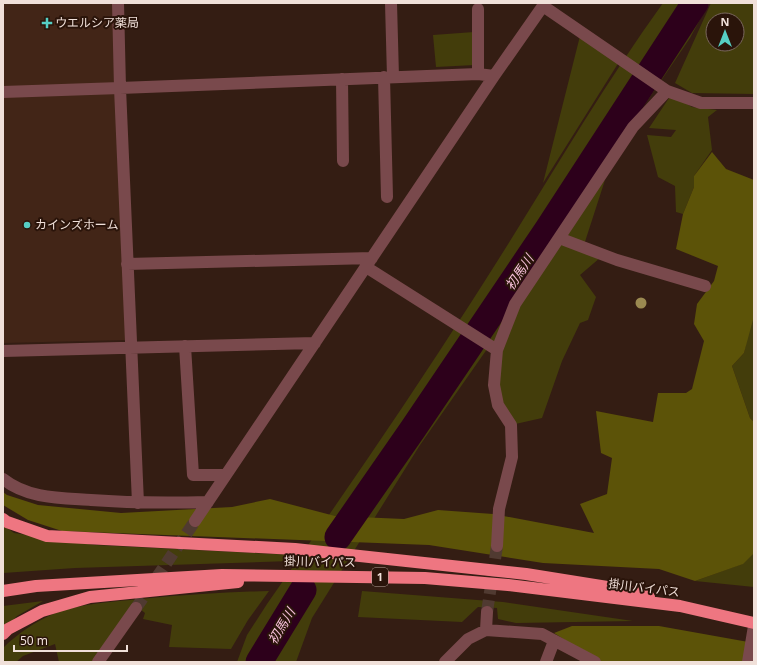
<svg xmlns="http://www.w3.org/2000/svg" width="757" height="665" font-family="'Noto Sans','Noto Sans JP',sans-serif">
<rect width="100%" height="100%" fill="#341d13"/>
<path fill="#422517" d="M3,3h110l13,337 -123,3z"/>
<path fill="#433d0b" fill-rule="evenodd" d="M663,3h46l-19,35 -55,81 -74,116 44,-55 -23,71 19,6 -21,18 16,22 -8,23 -8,3 -18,38 -20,57 -31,7 -15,-32 -4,-51 -72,103 -88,141 -20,32 -16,44h-59l10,-27 20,-31c70,-100 139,-200 205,-303 64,-99 122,-202 191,-298z
M711,3h43v91l-62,-1 -17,-10zM713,20h24v24h-24z
M474,32l1,33 -39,2 -3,-32z
M580,36l39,26 -76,121z
M671,95l21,12 25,3 -9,7 4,33 -18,26v11l-11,27 -7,-2 -1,-26 -17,-9 -11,-42 24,2 5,-7 -27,-2z
M754,307v115l-4,-4 -18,-52 12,-13z
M3,525l11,8 81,12 200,10 -4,6 -216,7 -72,5z
M754,552v35l-59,-6 47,-17z
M269,591l-21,29 -17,29 -62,-2 3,-22 -29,-6 2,-6 -10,-8 -38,57h-38l-4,-18 -32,12 -7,6h-13v-14c14,-14 32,-26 50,-34 28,-11 59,-12 88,-15 42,-4 85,-7 128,-8z
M362,591l141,11 130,19 -117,2 -18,-4 -1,-11 -19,-1 -16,15 -104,-5z
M43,601l-26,15 -14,14v-24z"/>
<path fill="#5c5308" d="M712,152l14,17 28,11v136l-10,37 -12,13 18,52 4,4v131l-11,11 -48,17 -36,-12 -116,-6 -114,-18 -367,-14 -34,-11 -25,-15v-13l4,3 31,10 83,8 111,-6 38,-8 65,17 69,3 34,-9 55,4 101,19 -14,-29 27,-10 5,-36 -11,-5 -5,-42 57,11 5,-29h28l6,-4 12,-48 -10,-17 3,-20 17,-23 4,-15 -42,-17 7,-35 11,-27v-11z
M572,626h87l95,17v19h-154l-46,-29z"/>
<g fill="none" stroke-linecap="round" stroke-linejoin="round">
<path stroke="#2d001b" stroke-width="27" d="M338,537l75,-108 135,-200 147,-226
M259,662l44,-72"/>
<path stroke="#503a31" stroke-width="12" stroke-dasharray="12 6" stroke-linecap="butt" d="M136,608l59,-87
M487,612l10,-66"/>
<path stroke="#79494c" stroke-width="12" d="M391,3l2,74
M543,6l124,85 34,12h53
M478,74v-65
M384,77l3,120
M342,79l1,82
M3,92l117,-4 -2,-85
M559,238l58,22 88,26
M127,264l245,-6
M366,267l131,83 -3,35 4,20 13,20 1,32 -13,52 -2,37
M185,346l8,129h32
M497,350l18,-46 118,-177 34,-36
M3,351l312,-8
M3,479c25,20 58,19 88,21 40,3 78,3 117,2
M138,503l-18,-415 358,-14 16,2
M195,521l299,-445 51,-73
M486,630l1,-18
M98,662l38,-54
M445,662l23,-23 18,-9 56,4 53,28
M546,662l8,-21
M748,662l6,-36"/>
<path stroke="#ee7681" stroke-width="12" d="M3,519l4,3 40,14 248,13 231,25 100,16 23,7
M3,591l33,-5 186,-11 203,3 83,7 172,21 74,17
M3,634l5,-5 34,-18 48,-14 148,-15"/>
</g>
<circle fill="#9b8a51" cx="641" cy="303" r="5.5"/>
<g fill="#56cec4" stroke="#2a140a" stroke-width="1.5">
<path d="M45 17h4v4h4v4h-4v4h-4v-4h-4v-4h4z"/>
<circle cx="27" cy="225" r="4"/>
</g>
<g text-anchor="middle" stroke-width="4" stroke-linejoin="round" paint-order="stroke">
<rect fill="#2a140a" stroke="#b5a39b" stroke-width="1" x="372" y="568" width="16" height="18" rx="3"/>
<g font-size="11" font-weight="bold" fill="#f0e0d9">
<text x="380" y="581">1</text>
</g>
<g font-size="12" fill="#f0e0d9" stroke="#2a140a" text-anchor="start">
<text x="55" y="27">ウエルシア薬局</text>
<text x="35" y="229">カインズホーム</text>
</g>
<g font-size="12" fill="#f0e0d9" stroke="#2a140a">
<text transform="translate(320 562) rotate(1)" y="4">掛川バイパス</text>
<text transform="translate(644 588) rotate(7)" y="4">掛川バイパス</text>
</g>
<g font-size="13" font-style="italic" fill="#f6c0da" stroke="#2a140a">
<text transform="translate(519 272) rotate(-56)" y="5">初馬川</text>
<text transform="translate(281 626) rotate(-59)" y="5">初馬川</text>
</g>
</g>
<rect width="757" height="665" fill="none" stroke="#f0e0d9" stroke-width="8"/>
<g transform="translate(725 32)"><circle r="19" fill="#2a140a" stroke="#79665d"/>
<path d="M0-3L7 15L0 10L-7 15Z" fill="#56cec4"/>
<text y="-6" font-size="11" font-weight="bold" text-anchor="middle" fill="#f0e0d9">N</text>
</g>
<path d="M14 645v6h113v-6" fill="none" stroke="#f0e0d9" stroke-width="2"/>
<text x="20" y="645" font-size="12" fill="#f0e0d9" stroke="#2a140a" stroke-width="3" paint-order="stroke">50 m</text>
</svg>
